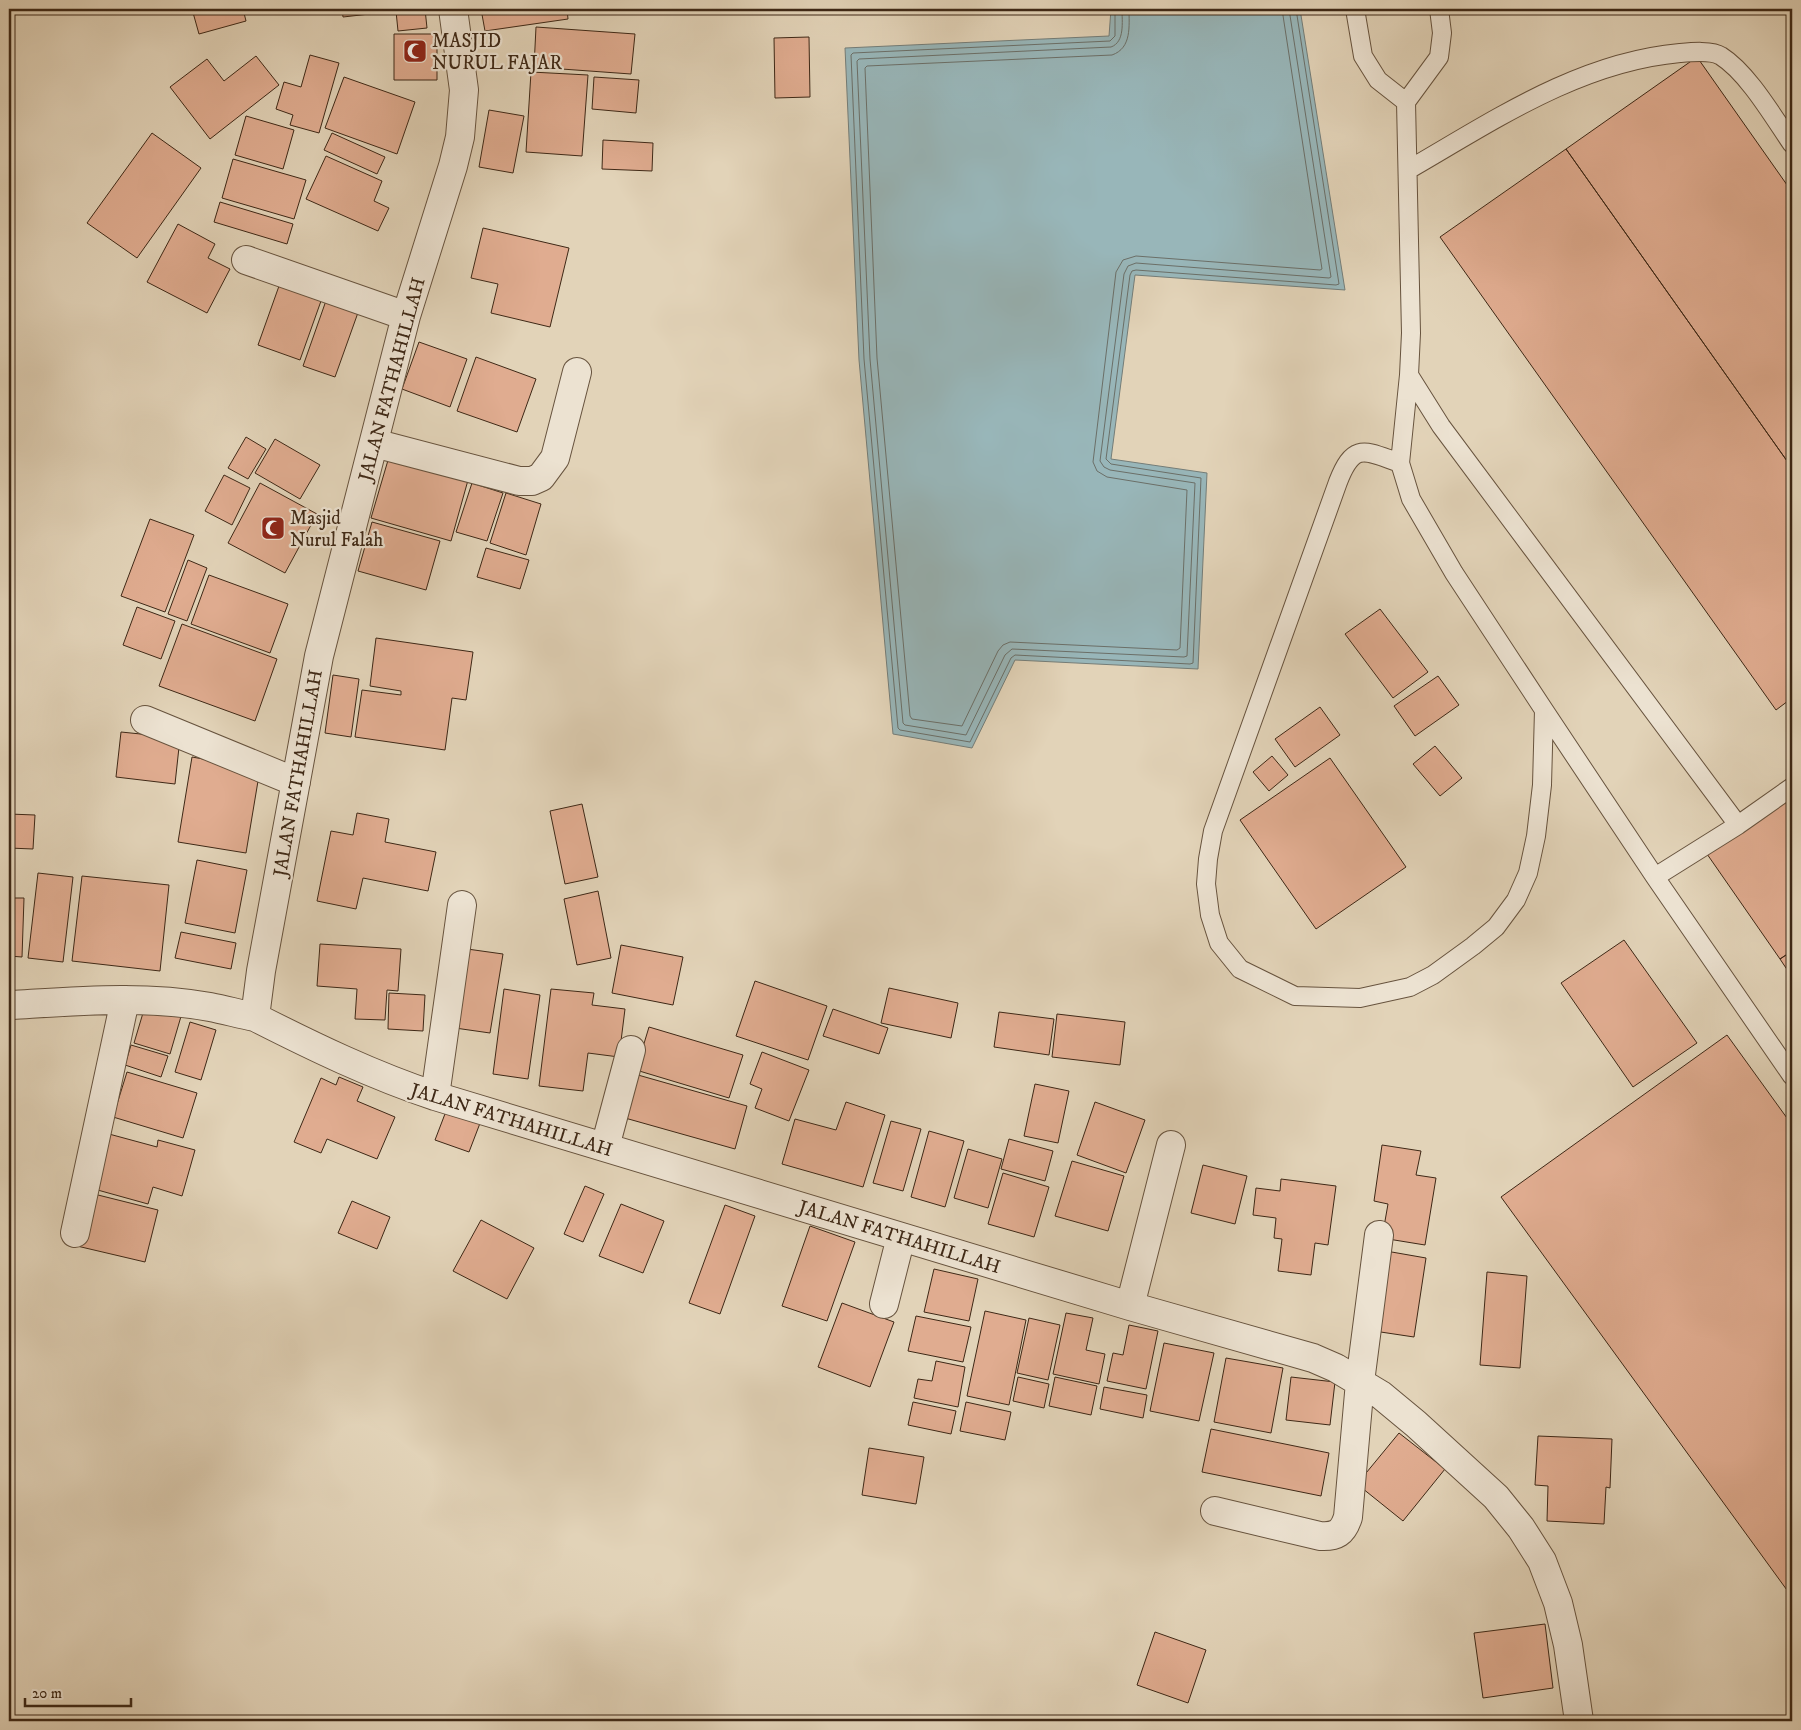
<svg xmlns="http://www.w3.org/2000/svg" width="1801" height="1730" font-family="'IM FELL DW Pica',serif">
<rect width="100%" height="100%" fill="#e2d3b8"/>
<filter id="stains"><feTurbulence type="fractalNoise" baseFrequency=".004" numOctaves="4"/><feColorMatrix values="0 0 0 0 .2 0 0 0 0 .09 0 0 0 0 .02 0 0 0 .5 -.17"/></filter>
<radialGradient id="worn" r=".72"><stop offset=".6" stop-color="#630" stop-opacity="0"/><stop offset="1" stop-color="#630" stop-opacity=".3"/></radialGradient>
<path fill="#98b6b9" stroke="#747d78" d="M1111,9h189l45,281 -210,-15 -24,184 96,14 -9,196 -183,-9 -43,88 -79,-14 -34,-374 -14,-312 264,-12z"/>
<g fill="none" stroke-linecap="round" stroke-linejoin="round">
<path stroke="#6b6f68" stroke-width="1" d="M1115,9v27l-5,5 -257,12 -2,2 13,304 34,369 2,2 70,12 41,-84 4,-3 175,9 3,-1 8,-185 -90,-14 -5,-5 24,-184 2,-4 4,-1 200,15 3,-1 -43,-275
M1122,9c0,13 3,33 -11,38l-252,12 -2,2 13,298 33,364 2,2 61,10 39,-80 7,-6 172,8 3,-1 8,-173 -85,-13 -6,-3 -4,-6 24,-187 4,-8 8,-3 193,15 2,-1 -42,-268
M1129,9c0,17 3,39 -17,46l-245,11 -2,2 12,290 33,358 2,3 50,7 36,-75 5,-6 7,-3 167,8 3,-2 7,-158 -80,-13 -10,-6 -4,-9 23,-190 7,-12 13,-4 184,14 2,-1 -40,-260"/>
</g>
<path fill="#e0ac90" stroke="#3e2816" d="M192,9h51l3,12 -47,13z
M342,9h83l2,19 -29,3 -2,-20 -53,6z
M481,9h86l1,10 -83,12z
M536,27l99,7 -4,40 -97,-7z
M394,34h43v46h-43z
M809,37l1,60 -35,1 -1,-60z
M310,55l29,8 -20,70 -29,-8 3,-10 -17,-6 8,-27 17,5z
M256,56l23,29 -69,54 -40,-52 37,-28 17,22z
M1697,57l95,135v276l-226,-319z
M531,72l57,3 -6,81 -56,-4z
M344,77l71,25 -18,52 -72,-26z
M594,77l45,3 -3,33 -44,-4z
M489,110l35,6 -11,57 -34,-6z
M246,116l48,14 -11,39 -48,-14z
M152,133l49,35 -64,90 -50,-35z
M332,133l53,24 -8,17 -53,-24z
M603,140l50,3 -1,28 -50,-2z
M1566,149l226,319v230l-16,12 -336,-473z
M326,156l56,25 -8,20 15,7 -11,23 -72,-32z
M233,159l73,21 -12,39 -72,-21z
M220,202l73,22 -6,20 -73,-22z
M178,224l37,20 -7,14 22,11 -23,44 -60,-31z
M483,228l86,20 -19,79 -59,-14 7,-29 -27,-6z
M279,286l42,15 -21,59 -42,-15z
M328,295l32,12 -25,70 -32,-11z
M419,342l48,17 -17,48 -48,-18z
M476,357l60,22 -19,53 -60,-21z
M246,437l20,12 -18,30 -20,-11z
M275,439l45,26 -20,34 -45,-26z
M391,450l79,23 -19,68 -80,-23z
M224,475l26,13 -18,37 -27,-14z
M260,483l57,31 -32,59 -57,-30z
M472,483l31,10 -16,48 -31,-9z
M506,493l35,11 -15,51 -36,-12z
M150,519l44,16 -29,77 -44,-16z
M372,522l68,19 -14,49 -68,-19z
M486,548l43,12 -9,29 -43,-12z
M188,560l19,8 -20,53 -19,-7z
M209,575l79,29 -18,49 -79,-29z
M137,607l38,14 -14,38 -38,-14z
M1380,609l48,63 -35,26 -48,-64z
M182,624l95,35 -22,62 -96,-35z
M376,638l97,14 -7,48 -14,-2 -7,52 -90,-13 7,-47 39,5v-4l-31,-5z
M333,675l26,4 -8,58 -26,-4z
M1438,676l21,29 -44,31 -21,-30z
M1320,707l20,28 -45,32 -20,-28z
M121,732l59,6 -5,46 -59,-7z
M1435,746l27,32 -22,18 -27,-32z
M1272,756l16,19 -19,16 -16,-19z
M192,757l68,12 -14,84 -68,-11z
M1330,758l76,109 -90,62 -76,-109z
M1792,796v155l-12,8 -73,-105z
M582,804l16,73 -33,7 -15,-73z
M357,813l32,6 -4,23 51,10 -8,39 -65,-13 -7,31 -39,-8 14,-70 22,4z
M9,814l26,1 -2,34 -24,-1z
M197,860l50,10 -12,63 -50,-10z
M38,873l35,4 -10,85 -35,-4z
M82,876l87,9 -9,86 -88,-10z
M598,891l13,67 -34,7 -13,-66z
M9,898h15l-2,59 -13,-1z
M181,932l55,11 -5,26 -56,-11z
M1624,940l73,103 -64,44 -72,-104z
M320,944l81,5 -3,42 -11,-1 -2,30 -30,-1 2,-30 -40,-3z
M621,945l62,12 -10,48 -61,-12z
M460,948l43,6 -13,79 -42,-6z
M1792,951v26l-12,-18z
M755,981l72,25 -19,54 -72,-24z
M889,988l69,15 -7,35 -70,-15z
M504,989l36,6 -12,84 -35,-5z
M551,989l43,4 -2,12 33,4 -6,48 -31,-4 -5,38 -44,-5z
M389,993l36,2 -2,36 -35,-2z
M146,1003l36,10 -12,41 -36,-11z
M833,1009l55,19 -9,26 -56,-18z
M999,1012l55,7 -5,36 -55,-8z
M1057,1014l68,8 -5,43 -68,-8z
M190,1022l26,8 -15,50 -26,-8z
M649,1027l94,28 -14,43 -93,-28z
M1727,1035l65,90v472l-291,-400z
M131,1045l37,11 -7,21 -36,-12z
M762,1052l47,18 -20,51 -34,-13 7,-19 -12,-5z
M127,1072l70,21 -14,45 -70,-21z
M638,1075l109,31 -12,43 -110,-31z
M339,1077l24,10 -6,14 38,16 -18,42 -50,-20 -6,14 -27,-11 27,-64 15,7z
M1035,1084l34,7 -11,52 -34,-7z
M846,1102l39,13 -22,72 -81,-23 13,-45 41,11z
M1095,1102l50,18 -19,53 -49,-18z
M448,1106l34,12 -13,34 -34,-12z
M891,1121l30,8 -18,62 -30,-8z
M929,1131l35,10 -19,66 -34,-10z
M109,1134l48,13 1,-7 37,10 -13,46 -29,-9 -5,17 -54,-15z
M1009,1139l44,12 -8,30 -44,-12z
M1382,1145l39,6 -5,24 20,3 -11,67 -43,-7 6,-34 -14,-3z
M968,1149l34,10 -14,49 -34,-10z
M1072,1161l52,15 -16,55 -53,-15z
M1203,1165l44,11 -12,48 -44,-11z
M1003,1173l46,14 -15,50 -46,-13z
M1281,1179l55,7 -8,59 -13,-2 -4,32 -33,-4 4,-32 -8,-1 2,-20 -23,-3 3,-27 24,3z
M585,1186l19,8 -21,48 -19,-8z
M90,1193l68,17 -13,52 -68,-16z
M352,1201l38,16 -13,32 -39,-16z
M621,1204l43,17 -21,52 -44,-17z
M725,1205l30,11 -35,98 -31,-11z
M481,1220l53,28 -27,51 -54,-28z
M810,1226l45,16 -28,79 -45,-15z
M1386,1251l40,7 -12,79 -40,-6z
M934,1269l44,10 -9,42 -45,-9z
M1487,1272l40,4 -7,92 -40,-3z
M842,1303l52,19 -24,65 -52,-20z
M985,1311l41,9 -17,85 -42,-9z
M1066,1313l27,5 -7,32 19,4 -6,30 -46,-10z
M916,1316l55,11 -8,35 -55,-11z
M1029,1318l31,7 -12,55 -31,-7z
M1129,1325l29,6 -12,58 -39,-8 6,-28 10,2z
M1164,1343l50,10 -15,68 -49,-10z
M1226,1358l57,10 -12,65 -57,-11z
M936,1361l29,6 -7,40 -44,-9 4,-19 14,2z
M1018,1377l31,7 -5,24 -31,-7z
M1055,1377l42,9 -6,29 -42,-9z
M1291,1377l44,5 -5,43 -44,-5z
M1104,1387l43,8 -4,23 -43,-9z
M913,1402l43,9 -5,23 -43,-9z
M966,1402l45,10 -6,28 -45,-9z
M1211,1429l118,24 -8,43 -119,-24z
M1399,1433l46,36 -42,52 -46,-37z
M1538,1436l74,3 -2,49 -4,-1 -2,37 -57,-3 1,-35 -13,-1z
M869,1448l55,9 -8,47 -54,-9z
M1545,1624l8,64 -70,10 -9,-65z
M1155,1632l51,18 -18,53 -51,-18z"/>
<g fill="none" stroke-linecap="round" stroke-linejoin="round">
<g stroke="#67533e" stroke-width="20">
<path id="service" d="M1355,9l8,47 15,24 28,22
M1439,9l3,24 -3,24 -33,45 5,231 -2,42 32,51 297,399
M1408,170c85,-49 171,-108 272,-117 11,-1 32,-3 41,3 27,17 53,62 71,88
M1409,375l-9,88 11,36 43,74 90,137 111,167 137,199
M1400,463c-35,-12 -46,-22 -62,19l-125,349 -5,28 -2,25 4,31 9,28 21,26 55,27 65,2 50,-11 23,-12 40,-29 23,-19 20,-27 12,-27 8,-37 6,-51 2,-75
M1655,877l83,-52 54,-38"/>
</g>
<g stroke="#67533e" stroke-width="30">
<path id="minor" d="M453,9l11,81 -4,47 -7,29 -47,150 -87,340 -58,315 -6,46c59,30 117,58 180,79l695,210 183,52 23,10 45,27 35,29 80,73 25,31 21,33 16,42 10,42 11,76
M246,260l160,56
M374,443l145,38h13l9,-4 14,-19 22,-86
M145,720l151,62
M12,1005c66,-4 133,-10 198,2 15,3 30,7 45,10
M435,1096l27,-191
M605,1147l26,-97
M75,1233l50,-233
M884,1304l17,-67
M1130,1306l41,-161
M1215,1511l105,25c16,1 23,-3 28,-19l12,-135 19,-147"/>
</g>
<use href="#service" stroke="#ece2d1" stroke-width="18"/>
<use href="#minor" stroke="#ece2d1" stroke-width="28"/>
</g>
<defs>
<g id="mosque-square" transform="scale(1.25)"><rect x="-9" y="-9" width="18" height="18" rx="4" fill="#8f2418" stroke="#ece2d1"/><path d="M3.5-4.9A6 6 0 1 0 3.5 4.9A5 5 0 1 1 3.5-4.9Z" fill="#fff"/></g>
</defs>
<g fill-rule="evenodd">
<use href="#mosque-square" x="415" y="51"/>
<use href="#mosque-square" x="273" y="528"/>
</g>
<g text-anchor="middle" stroke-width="4.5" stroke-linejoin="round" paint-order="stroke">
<g font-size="19" fill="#3e2816" stroke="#ece2d1" text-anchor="start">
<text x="432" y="47">MASJID<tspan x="432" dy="22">NURUL FAJAR</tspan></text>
<text x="290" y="524">Masjid<tspan x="290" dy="22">Nurul Falah</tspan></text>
</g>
<g font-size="19" fill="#3e2816" stroke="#ece2d1">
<text transform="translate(391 379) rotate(-75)" y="7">JALAN FATHAHILLAH</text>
<text transform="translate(297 773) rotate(-80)" y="7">JALAN FATHAHILLAH</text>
<text transform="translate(512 1119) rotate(17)" y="7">JALAN FATHAHILLAH</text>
<text transform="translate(900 1236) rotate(17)" y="7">JALAN FATHAHILLAH</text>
</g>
</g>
<rect width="1801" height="1730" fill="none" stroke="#e2d3b8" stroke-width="30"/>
<rect x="10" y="10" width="1781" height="1710" fill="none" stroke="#3e2816" stroke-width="2.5"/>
<rect x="15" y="15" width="1771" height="1700" fill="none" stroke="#3e2816"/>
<path d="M25 1698v8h106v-8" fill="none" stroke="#3e2816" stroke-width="2.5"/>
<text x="32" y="1698" font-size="15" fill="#3e2816" stroke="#ece2d1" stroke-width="4" paint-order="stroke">20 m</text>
<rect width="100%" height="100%" filter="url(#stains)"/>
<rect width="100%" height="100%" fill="url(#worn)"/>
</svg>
